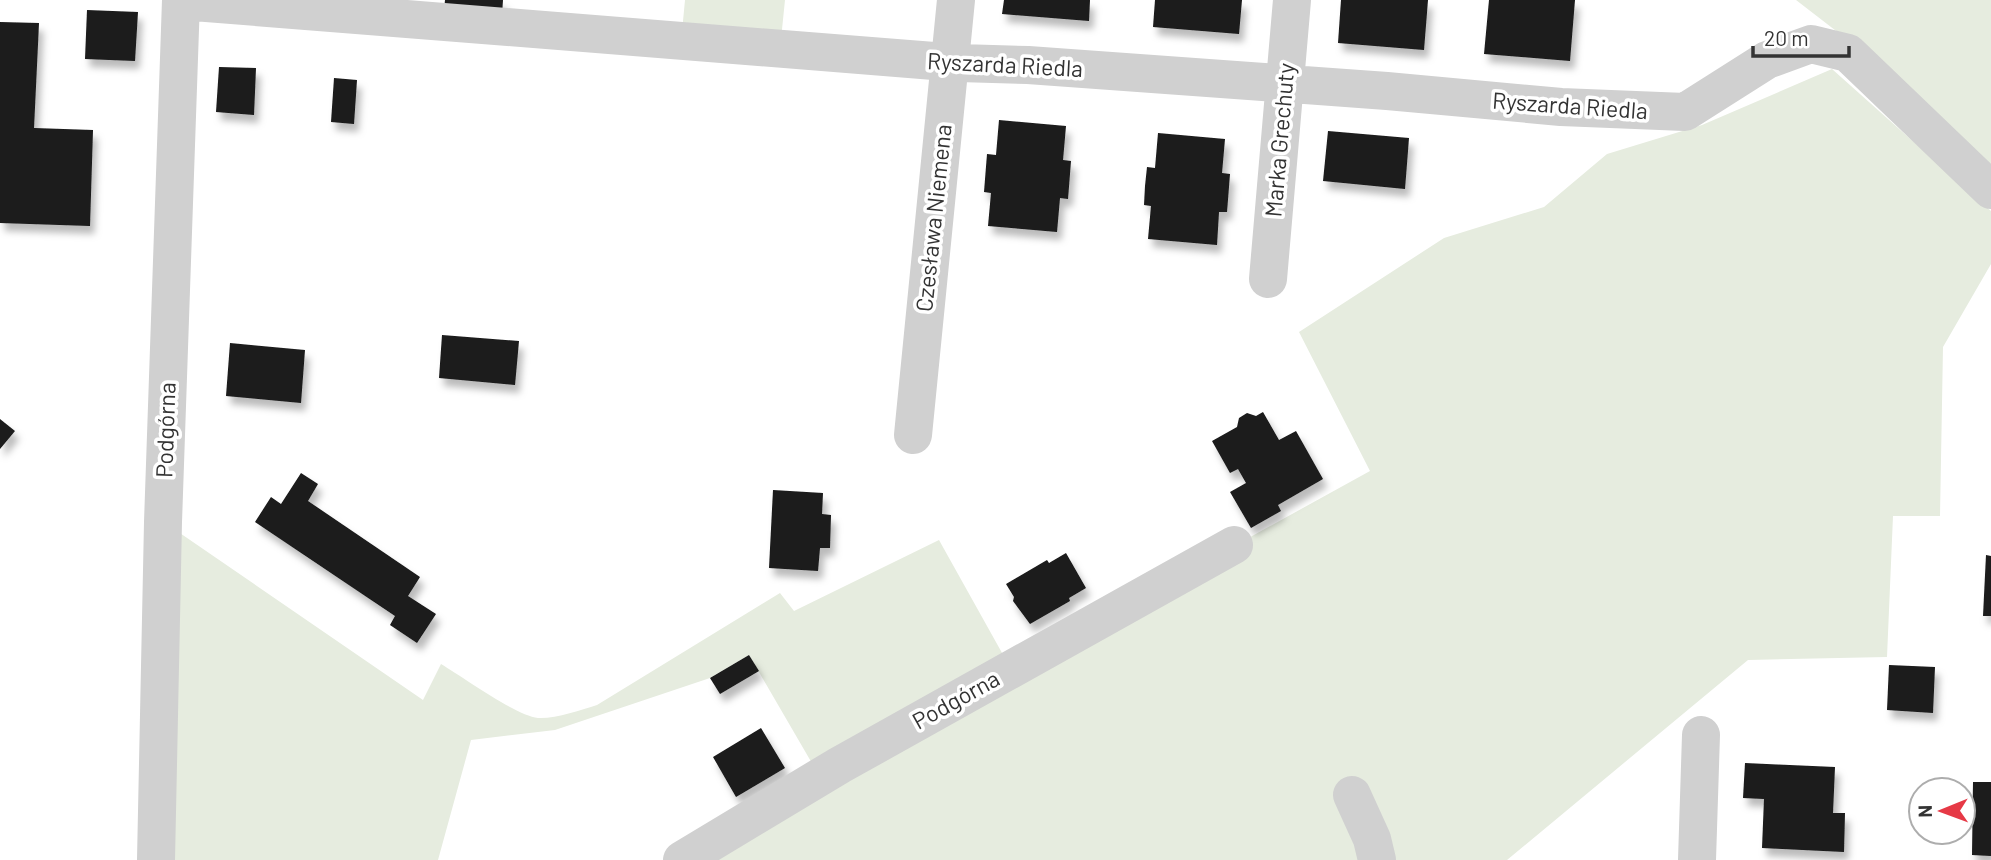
<svg xmlns="http://www.w3.org/2000/svg" width="1991" height="860" font-family="Barlow,sans-serif">
<defs>
<filter id="shadow"><feDropShadow dx="4.5" dy="8" stdDeviation="3.5" flood-color="#0004"/></filter>
</defs>
<rect width="100%" height="100%" fill="#fff"/>
<path fill="#e6ecdf" d="M685,0h100l-5,49 -99,-7z
M1796,0h195v176l-138,-132z
M1832,69l159,142v53l-48,83 -3,169h-47l-6,141 -139,3 -241,200h-825l138,-83 -71,-122 -39,23 -155,52 -84,10 -33,120h-270l6,-331 249,171 18,-36c22,13 75,52 97,54 17,1 43,-8 59,-13l183,-112 14,18 145,-71 72,129 359,-198 -71,-139 145,-94 100,-31 63,-53 95,-29z"/>
<path fill="#1a1a1a" filter="url(#shadow)" d="M445,0h58l-1,15 -58,-5z
M1004,0h86l-1,21 -87,-7z
M1155,0h87l-3,34 -86,-7z
M1341,0h87l-4,50 -86,-7z
M1489,0h86l-5,61 -86,-7z
M87,10l51,2 -3,49 -50,-2z
M0,22l39,1 -5,105 59,2 -3,96 -90,-3z
M219,67l37,1 -2,47 -38,-3z
M334,78l23,2 -3,44 -23,-2z
M999,120l67,6 -3,34 8,1 -3,38 -8,-1 -3,34 -69,-6 3,-33 -7,-1 3,-38 9,1z
M1328,131l81,7 -4,51 -82,-8z
M1158,133l67,6 -3,34 8,1 -3,38h-8l-2,33 -69,-6 3,-33 -7,-1 1,-19 2,-19 8,1z
M442,335l77,6 -4,44 -76,-7z
M230,343l75,7 -4,53 -75,-7z
M1263,412l16,28 17,-9 27,48 -45,26 3,6 -30,17 -21,-36 16,-9 -8,-14 -8,4 -18,-32 25,-14 2,-9 8,-5 9,3z
M0,419l15,12 -15,18z
M301,473l17,11 -10,17 112,76 -12,19 28,18 -19,29 -27,-18 5,-9 -140,-94 16,-25 10,7z
M773,490l50,3 -1,21 9,1 -1,33h-10l-2,23 -49,-3z
M1066,553l20,35 -17,10 1,3 -40,23 -17,-23 1,-4 -8,-13 41,-24 2,3z
M1986,555l5,1v60h-8z
M749,655l10,16 -39,23 -10,-16z
M1889,665l46,2 -2,46 -46,-3z
M761,728l24,40 -49,29 -23,-40z
M1745,763l90,4 -2,46h12l-1,39 -82,-4 2,-49 -21,-1z
M1973,782h18v74l-19,-1z"/>
<g fill="none" stroke-linecap="round" stroke-linejoin="round">
<path stroke="#d0d0d0" stroke-width="38" d="M181,1l778,62 69,2 359,26 174,16 124,5 82,-52 44,-16 37,9 143,137
M1268,279l24,-279
M913,435l43,-435
M1352,795l20,44 5,21
M156,860l7,-338 18,-522
M682,860l158,-95 394,-220
M1697,860l4,-125"/>
</g>
<g text-anchor="middle" stroke-width="7" stroke-linejoin="round" paint-order="stroke">
<g font-size="23" fill="#333" stroke="#fff">
<text transform="translate(1005 65) rotate(3)" y="8">Ryszarda Riedla</text>
<text transform="translate(1570 106) rotate(4)" y="8">Ryszarda Riedla</text>
<text transform="translate(1280 140) rotate(-85)" y="8">Marka Grechuty</text>
<text transform="translate(934 218) rotate(-84)" y="8">Czesława Niemena</text>
<text transform="translate(166 430) rotate(-88)" y="8">Podgórna</text>
<text transform="translate(956 700) rotate(-29)" y="8">Podgórna</text>
</g>
</g>
<g transform="translate(1942 811) rotate(269)"><circle r="33" fill="#ffffff" stroke="#adadad" stroke-width="2"/>
<path d="M0-5L12 26L0 18L-12 26Z" fill="#e63946"/>
<text y="-10" font-size="19" font-weight="bold" text-anchor="middle" fill="#333333">N</text>
</g>
<path d="M1753 46v10h96v-10" fill="none" stroke="#333333" stroke-width="3.5"/>
<text x="1764" y="46" font-size="21" fill="#333333" stroke="#ffffff" stroke-width="5" paint-order="stroke">20 m</text>
</svg>
